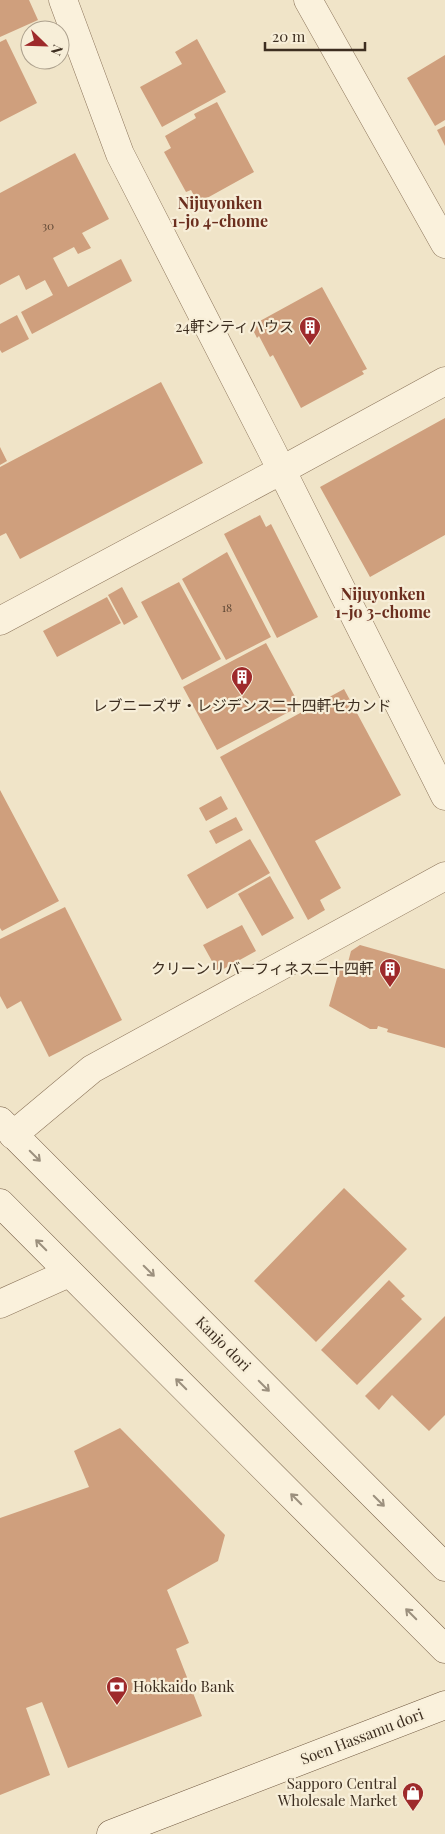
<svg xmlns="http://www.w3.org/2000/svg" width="445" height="1834" font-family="'Playfair Display','Noto Sans JP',serif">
<rect width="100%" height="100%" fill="#f0e4c8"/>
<path fill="#cf9f7d" d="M0,0h29l9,20 -38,17z
M6,39l31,64 -37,19v-80z
M197,39l29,53 -64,35 -22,-40 42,-23 -7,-12z
M445,55v65l-10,6 -28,-48z
M217,102l37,70 -56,31 -7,-13 -5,2 -22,-40 7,-4 -6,-12 31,-18 -2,-4z
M445,126v20l-8,-16z
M75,153l34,66 -27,14 9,15 -13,6 -4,-7 -21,11 15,29 53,-28 11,22 -100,53 -11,-22 32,-17 -8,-15 -19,10 -7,-15 -19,10v-92z
M322,287l45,82 -5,2 2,3 -63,34 -28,-53 -3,2 -11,-21 -2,2 -6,-12z
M17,315l12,24 -27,14 -2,-3v-26z
M161,382l42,81 -183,96 -14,-26 -6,3v-69z
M445,418v117l-75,42 -50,-90z
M0,447l7,14 -7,4z
M260,515l6,12 5,-3 47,93 -41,21 -53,-104z
M227,552l44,85 -45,23 -44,-81z
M179,582l42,77 -39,21 -41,-78z
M122,587l16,30 -14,8 -16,-30z
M107,597l14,26 -64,34 -14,-26z
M266,643l34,63 -83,44 -34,-63z
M344,689l57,106 -86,46 26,47 -21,12 5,10 -17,10 -88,-163z
M0,790l59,111 -57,30 -2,-3z
M221,796l7,13 -22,12 -7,-13z
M236,817l7,13 -27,14 -7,-13z
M250,839l20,34 -63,36 -20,-34z
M270,876l24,42 -32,18 -24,-42z
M65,907l57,113 -73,37 -28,-56 -14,8 -7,-13v-57z
M242,925l14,26 -38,21 -15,-27z
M360,945l85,24v79l-58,-16 1,-3 -10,-3 -1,3h-7l-41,-23 11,-38 6,2 5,-19z
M344,1188l63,61 -91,93 -62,-61z
M389,1280l16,16 -4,3 21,20 -65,66 -36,-35z
M445,1316v99l-16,16 -37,-36 -13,15 -14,-14z
M120,1428l105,107 -7,26 -51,29 22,53 -13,6 26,67 -134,52 -26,-66 -16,6 24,67 -50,20v-277l89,-31 -15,-36z"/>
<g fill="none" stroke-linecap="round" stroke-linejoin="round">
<g stroke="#8d765c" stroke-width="29">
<path id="street" d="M63,0l57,154 150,293 175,349
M308,0l137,244
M0,621l282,-151 163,-89
M13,1135l79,-66 353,-193
M0,1304l69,-31"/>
</g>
<g stroke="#6f573f" stroke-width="29">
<path id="secondary" d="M0,1121l445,446
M0,1203l445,446
M111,1834l334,-129"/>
</g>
<use href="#street" stroke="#faf1dc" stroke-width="28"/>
<use href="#secondary" stroke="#faf1dc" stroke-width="28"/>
</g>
<defs><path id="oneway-shaft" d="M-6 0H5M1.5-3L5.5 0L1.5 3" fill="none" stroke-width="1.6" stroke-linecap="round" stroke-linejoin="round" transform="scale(1.25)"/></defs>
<g stroke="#9c907e">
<use href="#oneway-shaft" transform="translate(35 1156) rotate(45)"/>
<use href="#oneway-shaft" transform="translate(41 1245) rotate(-135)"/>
<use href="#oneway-shaft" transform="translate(149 1271) rotate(45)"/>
<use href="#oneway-shaft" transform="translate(181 1384) rotate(-135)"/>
<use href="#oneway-shaft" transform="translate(264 1386) rotate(45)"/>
<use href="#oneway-shaft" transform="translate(296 1499) rotate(-135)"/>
<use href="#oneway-shaft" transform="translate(379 1501) rotate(45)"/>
<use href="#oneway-shaft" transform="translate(411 1614) rotate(-135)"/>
</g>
<defs>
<g id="building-pin" transform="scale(1.125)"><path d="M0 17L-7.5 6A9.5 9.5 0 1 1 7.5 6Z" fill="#9e2a2b" stroke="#f7eed8"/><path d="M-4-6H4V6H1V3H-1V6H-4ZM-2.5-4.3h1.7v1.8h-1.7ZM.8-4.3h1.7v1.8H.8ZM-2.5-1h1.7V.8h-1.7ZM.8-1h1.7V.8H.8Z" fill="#fff"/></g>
<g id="bank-pin" transform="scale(1.125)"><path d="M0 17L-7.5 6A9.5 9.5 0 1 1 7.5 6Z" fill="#9e2a2b" stroke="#f7eed8"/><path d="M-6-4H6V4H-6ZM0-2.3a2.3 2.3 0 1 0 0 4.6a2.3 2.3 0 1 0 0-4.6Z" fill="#fff"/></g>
<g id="shop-pin" transform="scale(1.125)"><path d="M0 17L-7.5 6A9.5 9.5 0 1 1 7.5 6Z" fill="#9e2a2b" stroke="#f7eed8"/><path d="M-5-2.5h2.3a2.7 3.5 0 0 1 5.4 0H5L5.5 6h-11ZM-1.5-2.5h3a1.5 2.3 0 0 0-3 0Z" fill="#fff"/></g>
</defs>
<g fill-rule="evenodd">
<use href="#building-pin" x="310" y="327"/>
<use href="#building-pin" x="242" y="677"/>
<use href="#building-pin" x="390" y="969"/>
<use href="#bank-pin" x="117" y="1687"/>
<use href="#shop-pin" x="413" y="1793"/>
</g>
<g text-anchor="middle" stroke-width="4.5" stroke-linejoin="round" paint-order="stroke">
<g font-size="12" fill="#624a37">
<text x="48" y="230">30</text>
<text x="227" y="612">18</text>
</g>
<g font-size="15" fill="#3d2e20" stroke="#f7eed8" text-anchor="end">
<text x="294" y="332">24軒シティハウス</text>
<text x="242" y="711" text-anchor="middle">レブニーズザ・レジデンス二十四軒セカンド</text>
<text x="374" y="974">クリーンリバーフィネス二十四軒</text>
<text x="133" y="1692" text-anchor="start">Hokkaido Bank</text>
<text x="397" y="1789">Sapporo Central<tspan x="397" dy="17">Wholesale Market</tspan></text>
</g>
<g font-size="15" fill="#3d2e20" stroke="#f7eed8">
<text transform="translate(223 1344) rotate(45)" y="5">Kanjo dori</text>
<text transform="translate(362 1737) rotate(-21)" y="5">Soen Hassamu dori</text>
</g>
<g font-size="16" font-weight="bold" fill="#6b2e1e" stroke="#f7eed8">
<text x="220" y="209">Nijuyonken<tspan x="220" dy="18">1-jo 4-chome</tspan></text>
<text x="383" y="600">Nijuyonken<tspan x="383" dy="18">1-jo 3-chome</tspan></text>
</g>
</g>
<g transform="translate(45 45) rotate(113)"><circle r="24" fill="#f7eed8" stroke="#ada18e"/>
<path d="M0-4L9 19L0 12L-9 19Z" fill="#9e2a2b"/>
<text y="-8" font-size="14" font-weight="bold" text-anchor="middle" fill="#3d2e20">N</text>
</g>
<path d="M265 42v8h100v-8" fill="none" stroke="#3d2e20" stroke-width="2.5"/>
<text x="272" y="42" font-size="15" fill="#3d2e20" stroke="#f7eed8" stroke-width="4" paint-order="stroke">20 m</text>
</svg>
